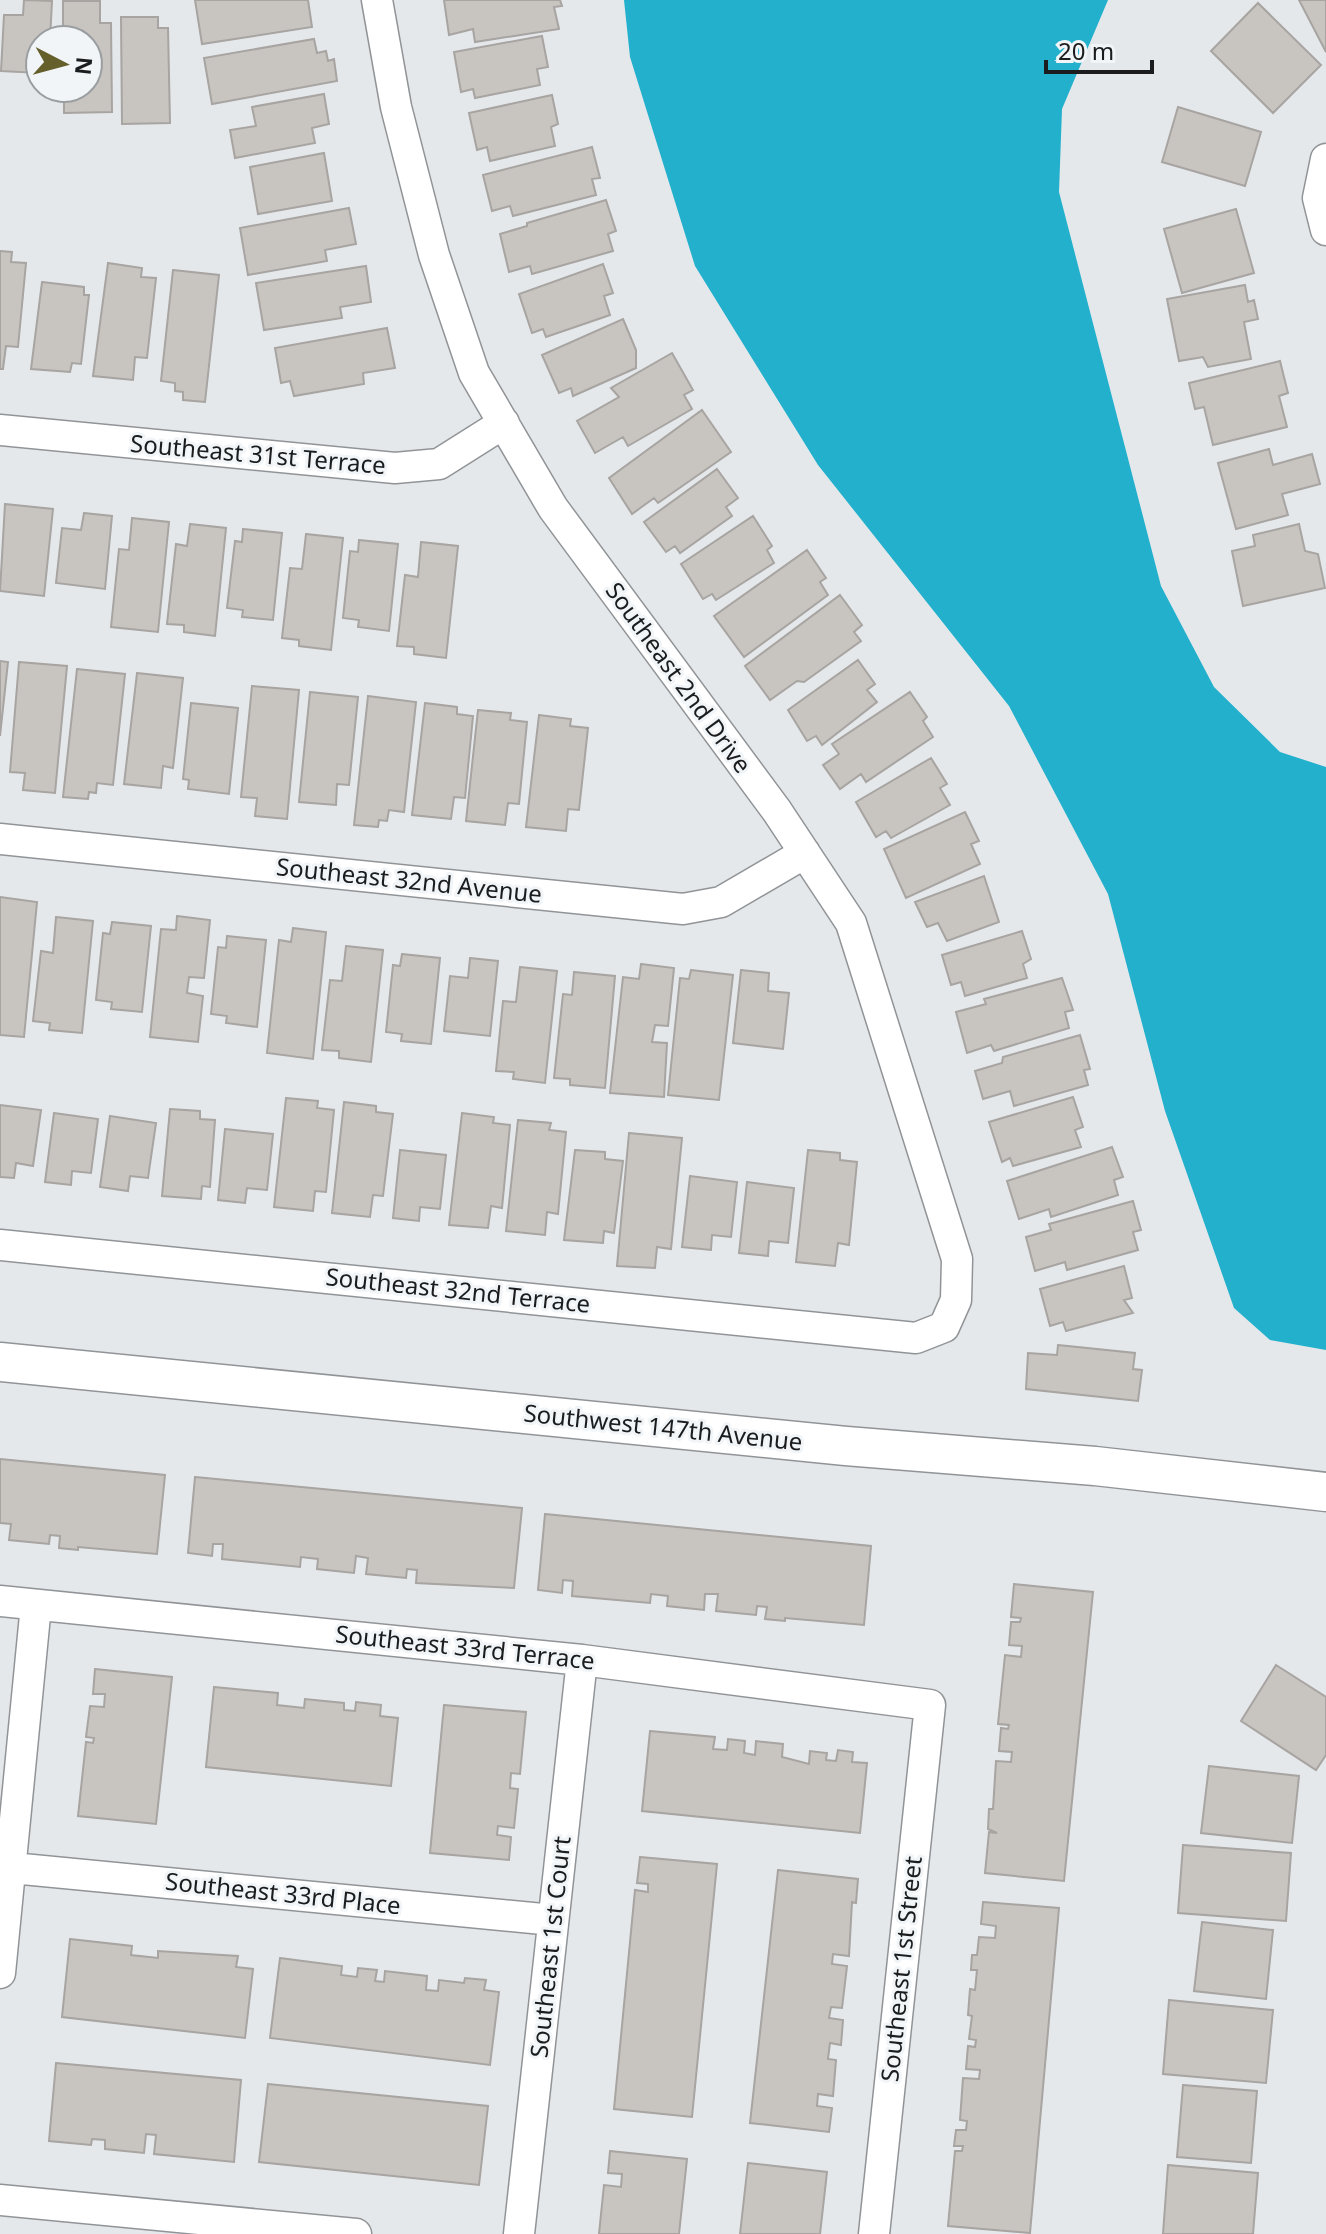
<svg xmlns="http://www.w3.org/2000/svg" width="1326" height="2234" font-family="'Noto Sans',sans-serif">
<rect width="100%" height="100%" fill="#e4e8eb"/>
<path fill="#22b0cc" d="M624,0h484l-46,109 -3,83 102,394 53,101 66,65 46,15v583l-56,-10 -36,-32 -69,-197 -57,-217 -99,-188 -191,-241 -123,-199 -65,-209z"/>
<path fill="#c8c5c1" stroke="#a7a4a1" stroke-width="2" d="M24,0l28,1 -2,39h-10v33l-39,-2 3,-56h19z
M195,0h113l4,27 -110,17z
M444,0h116l2,6 -8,1 5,22 -84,13 -2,-13 -24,6z
M1299,0h27v52z
M63,1h37v22h11l1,89 -48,1v-25h24v-48h-25z
M1258,3l63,62 -48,48 -62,-62z
M121,17h37v11h10l2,95 -48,1z
M542,36l6,31 -11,2 3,16 -65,13 -2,-9 -12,3 -7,-40z
M314,39l3,14 9,-2 2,10 6,-2 3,22 -125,23 -8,-46z
M324,94l5,30 -17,4 3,15 -80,15 -5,-28 26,-4 -4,-19z
M552,95l6,29 -7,3 4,19 -65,15 -3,-14 -10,3 -8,-37z
M1178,107l83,25 -16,54 -83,-24z
M592,147l8,31 -8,1 4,16 -83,21 -3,-10 -18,5 -9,-36z
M324,153l8,48 -74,13 -8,-47z
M606,200l10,31 -8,3 5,17 -81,23 -2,-8 -21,6 -9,-38 27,-8v-3z
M349,208l7,36 -31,6 2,11 -79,14 -8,-47z
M1236,209l18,64 -72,20 -18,-64z
M0,251l12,1 -1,10 15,1 -8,84 -12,-1 -3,23h-3z
M108,263l34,5 -1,9 15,1 -9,80 -12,-1 -2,23 -40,-4z
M603,264l10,29 -9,3 6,19 -64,22 -3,-8 -11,4 -13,-39z
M366,266l5,36 -31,5 2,11 -78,12 -8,-47z
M173,270l46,5 -14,127 -22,-2v-8l-8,-1v-8l-14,-2z
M42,282l42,5v8h5l-8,69 -9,-1 -2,9 -39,-3z
M1245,285l3,17 6,-2 4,19 -14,3 7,37 -43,8 -5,-10 -24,4 -12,-62z
M623,319l13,31v18l-63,28 -2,-8 -12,5 -17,-38z
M387,328l8,40 -32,5 1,11 -70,12 -4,-15 -9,2 -6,-35z
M672,353l21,37 -9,5 8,14 -64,37 -5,-9 -28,16 -18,-32 42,-24 -8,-9z
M1280,361l8,32 -9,3 8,31 -74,18 -9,-38 -9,2 -6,-26z
M702,410l29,42 -73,51 -4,-5 -22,16 -23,-36z
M1269,449l4,16 39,-11 8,30 -38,10 6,21 -52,14 -18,-66z
M717,469l21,29 -12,9 6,9 -52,37 -5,-7 -9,6 -22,-30z
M5,504l48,5 -9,87 -44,-5z
M84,513l28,3 -7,73 -49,-6 6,-55 19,2z
M753,516l19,30 -5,4 7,13 -58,37 -4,-6 -9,5 -22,-35z
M132,518l37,4 -11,110 -47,-5 8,-78 10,1z
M190,524l36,4 -11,108 -31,-4v-7l-17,-1 9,-80 11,2z
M1299,524l6,27 13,3 7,34 -82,18 -11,-55 23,-5 -2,-11z
M243,529l39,4 -9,87 -31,-3 1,-7 -16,-2 8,-67 7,1z
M306,534l37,4 -12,112 -32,-4v-6l-17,-2 8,-70 12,1z
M359,540l39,4 -9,87 -31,-4 1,-7 -16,-2 7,-67 8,1z
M421,542l37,4 -12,112 -32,-4v-7l-17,-1 8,-71 13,2z
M807,550l19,28 -6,4 8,13 -84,62 -30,-41z
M840,595l22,30 -8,7 7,9 -57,41 -7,-1 -27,19 -25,-34z
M858,660l17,24 -8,6 10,12 -55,43 -6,-9 -9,5 -19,-31z
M0,661l8,1 -8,74z
M19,662l48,4 -12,127 -32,-3 2,-17 -15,-1z
M77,669l48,5 -12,111 -16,-2 -1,10 -7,-1 -1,7 -25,-2z
M137,673l46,5 -10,90 -10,-2 -2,22 -37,-4z
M252,686l47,4 -12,129 -32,-3 2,-18 -16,-1z
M310,692l48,5 -9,88 -12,-1 -1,21 -37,-3z
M910,692l17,25 -4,4 10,16 -67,45 -5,-8 -21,15 -17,-24 16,-11 -7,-10z
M368,696l48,6 -12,110 -15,-2 -2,11 -8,-1 -1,7 -24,-2z
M191,703l47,5 -9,86 -41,-5 1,-9 -6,-1z
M425,703l32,4v7l16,2 -8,82 -11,-1 -3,22 -39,-4z
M478,710l33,3 -1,7 17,2 -8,82 -11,-1 -3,22 -39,-4z
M539,715l32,4 -1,7 18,2 -9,82 -11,-1 -2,22 -40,-4z
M931,758l16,26 -7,4 10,17 -59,33 -5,-7 -10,6 -20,-35z
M965,812l14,29 -8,3 9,20 -74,34 -22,-49z
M984,876l15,46 -52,19 -9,-18 -11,4 -12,-25z
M0,897l37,5 -13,135 -24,-2z
M177,916l33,4 -6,58 -15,-1 -2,16 16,3 -5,46 -48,-5 11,-108 15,1z
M56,917l37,4 -11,112 -33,-3 1,-7 -17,-2 8,-70 12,2z
M112,922l39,4 -9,86 -31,-3 1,-7 -16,-2 7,-67 7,1z
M293,928l33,4 -13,127 -46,-6 12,-113 12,2z
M1022,931l9,28 -8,5 4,14 -62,18 -4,-14 -10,3 -9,-30z
M227,936l39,4 -9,87 -31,-4 1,-7 -16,-2 7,-67 8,1z
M346,946l37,4 -12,112 -32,-4v-7l-17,-1 8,-70 12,1z
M402,954l38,4 -9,86 -30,-3 1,-7 -16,-2 7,-67 7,1z
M470,958l28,3 -8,75 -46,-5 6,-55 18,2z
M641,964l33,4 -6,58 -13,-1 -3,17 15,1 -3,54 -54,-4 13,-116 16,2z
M520,967l37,4 -12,112 -32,-4 1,-7 -18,-1 7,-70 13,1z
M691,970l42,5 -14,125 -51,-5 12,-117 9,1z
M741,970l28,3 -1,18 21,2 -6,56 -50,-6z
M574,972l41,4 -10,112 -35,-3v-6l-16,-1 9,-84 9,1z
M1062,978l11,32 -8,2 4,16 -75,23 -3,-6 -24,8 -11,-41 30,-8 -2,-5z
M1080,1035l10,34 -6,1 4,15 -74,21 -4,-15 -27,8 -8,-28 27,-8 1,-6z
M1073,1097l10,30 -8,3 6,17 -68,19 -3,-8 -8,4 -13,-40z
M286,1098l32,3 -1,7 17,2 -8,82 -11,-1 -2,20 -39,-4z
M344,1102l32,4v6l17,2 -10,82 -10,-1 -3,22 -38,-4z
M0,1105l41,5 -8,56 -17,-3 -2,15 -14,-1z
M170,1109l30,2v8l15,1 -5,67 -8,-1 -1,13 -39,-3z
M54,1113l44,6 -7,54 -19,-2 -1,14 -26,-3z
M462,1113l32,4 -1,6 17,2 -8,83 -11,-2 -3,22 -39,-3z
M110,1116l46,7 -8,55 -18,-2 -2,15 -28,-4z
M518,1120l33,3 -2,7 17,2 -8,82 -11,-2 -2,23 -39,-4z
M225,1129l48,5 -6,56 -20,-2 -2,15 -27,-3z
M629,1133l53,5 -11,111 -14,-2 -2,21 -38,-2z
M1112,1147l11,30 -9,3 4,15 -67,22 -2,-8 -30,10 -12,-38z
M400,1150l46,5 -6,54 -20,-2 -1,14 -26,-3z
M575,1150l30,2v7l18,2 -9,72 -10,-2 -1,12 -39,-3z
M808,1150l32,3v7l17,2 -8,83 -11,-2 -3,23 -39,-4z
M690,1176l47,6 -6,55 -19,-2 -1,15 -29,-3z
M747,1182l47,6 -6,55 -19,-2 -1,15 -29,-3z
M1133,1201l8,29 -8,2 5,18 -71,20 -2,-8 -30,9 -9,-34 25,-7 -2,-6z
M1124,1266l8,32 -8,2 9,13 -67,18 -3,-9 -13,4 -10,-37z
M1058,1345l77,8 -2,16 9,1 -4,31 -112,-12 2,-36 29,2z
M0,1459l165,16 -8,79 -79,-7v3l-19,-2 1,-12 -10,-1 -1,9 -40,-4 2,-16 -11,-1z
M195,1477l327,31 -8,80 -98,-5 1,-13 -10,-1 -1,9 -40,-4 2,-16 -12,-2 -2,17 -37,-4 1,-10 -17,-2 -1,10 -78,-8 1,-15h-10l-1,12 -24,-3z
M545,1514l326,32 -7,79 -79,-7v3l-20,-2 2,-12 -10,-1 -1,9 -40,-4 2,-17h-13l-1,16 -37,-4 1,-10 -17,-2 -1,9 -78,-7 1,-15 -10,-1 -1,13 -24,-3z
M1014,1584l79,8 -29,289 -79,-8 4,-41 8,1 -9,-4 1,-20h4l3,-48 15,1 1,-10 -13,-1 2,-23 7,1 1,-4 -11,-1 7,-69 16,2 1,-11 -13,-1 2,-23h9l1,-4 -10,-1z
M1276,1665l50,32v58l-10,15 -75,-49z
M95,1669l77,8 -16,147 -78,-8 8,-74 7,1 1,-5 -8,-1 4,-31 14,1 1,-13h-12z
M214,1687l64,6 -1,12 27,3 1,-9 39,4v7l11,1 1,-9 25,3 -1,11 18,2 -7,68 -185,-19z
M444,1705l82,7 -6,62 -9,-1 -1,15 8,1 -4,39 -16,-2 -1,9 14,2 -2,23 -79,-7z
M650,1731l65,6 -2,12 14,1 1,-11 17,2 -1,12 11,2 1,-14 27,3 -1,13 27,7 1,-13 17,2 -1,7 10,1 2,-11 15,2 -1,10 15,1 -7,70 -218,-22z
M1209,1766l90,10 -7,67 -91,-10z
M1183,1845l108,8 -5,68 -108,-8z
M640,1857l77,7 -25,253 -78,-8 21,-219 13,2v-8l-11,-1z
M778,1870l80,9 -2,24 -4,-1 -3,54 -16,-2 -1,10 15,2 -5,42 -11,-1 -2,11 14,2 -2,25 -11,-2 -2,16 8,1 -3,36 -15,-2 -1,12 15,2 -3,24 -79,-9z
M983,1902l76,6 -29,325 -82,-7 7,-75h7l1,-5h-9l2,-16h10l1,-9 -7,-1 3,-42 16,1 1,-9 -14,-1 2,-23 7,1 1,-7 -7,-1 3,-23 -4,-1 2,-26 5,1 2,-20h-6l1,-15h5l2,-18 16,1 1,-12 -15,-2z
M1202,1922l71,8 -7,69 -72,-8z
M70,1939l62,7 -1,9 27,3v-7l80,5 -2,11 17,2 -8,69 -183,-21z
M280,1958l62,8 -1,9 16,2 1,-9 19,2 -2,11 9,1 1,-11 42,5 -1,14 12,1 1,-11 25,3 1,-5 21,2 -2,10 15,2 -9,73 -220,-27z
M1169,2000l104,10 -7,73 -103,-9z
M56,2063l185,17 -7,82 -80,-8 2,-19 -10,-1 -2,19 -39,-4v-9l-13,-1 -1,6 -42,-4z
M268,2084l220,22 -9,79 -220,-23z
M1183,2085l74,6 -6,72 -74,-6z
M610,2151l77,8 -8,75h-80l5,-49 17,2 1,-13 -14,-1z
M748,2163l79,9 -7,62h-80z
M1168,2165l90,8 -5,61h-90z"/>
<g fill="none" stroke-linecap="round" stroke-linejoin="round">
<g stroke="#919497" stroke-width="33">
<path id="minor" d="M1326,159l-8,39 8,32
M0,430l395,38 44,-4 65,-41
M0,839l683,70 38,-7 84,-49
M0,1245l916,93 28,-11 12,-27 1,-41 -106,-336 -74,-112 -224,-303 -79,-135 -40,-118 -38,-148 -19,-107
M0,1601l582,59 348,45 -56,529
M12,1868l541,52
M0,1973l36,-368
M0,2200l356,34
M519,2234l63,-574"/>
</g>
<g stroke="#919497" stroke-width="41">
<path id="tertiary" d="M0,1362l846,84 249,20 231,26"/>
</g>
<use href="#minor" stroke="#fff" stroke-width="30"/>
<use href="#tertiary" stroke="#fff" stroke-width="38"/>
</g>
<g text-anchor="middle" stroke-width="6" stroke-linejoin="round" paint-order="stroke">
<g font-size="24" fill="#1b1c1d" stroke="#f1f5f8">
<text transform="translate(258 455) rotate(5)" y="8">Southeast 31st Terrace</text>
<text transform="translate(678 678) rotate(54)" y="8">Southeast 2nd Drive</text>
<text transform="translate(409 881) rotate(6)" y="8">Southeast 32nd Avenue</text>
<text transform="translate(458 1291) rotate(6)" y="8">Southeast 32nd Terrace</text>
<text transform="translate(663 1428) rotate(6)" y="8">Southwest 147th Avenue</text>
<text transform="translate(465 1648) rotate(6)" y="8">Southeast 33rd Terrace</text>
<text transform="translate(283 1894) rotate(6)" y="8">Southeast 33rd Place</text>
<text transform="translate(551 1947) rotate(-84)" y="8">Southeast 1st Court</text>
<text transform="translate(902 1969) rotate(-84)" y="8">Southeast 1st Street</text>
</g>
</g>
<g transform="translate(64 64) rotate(96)"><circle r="38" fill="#f1f5f8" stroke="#9b9ea0" stroke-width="2"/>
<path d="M0-6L14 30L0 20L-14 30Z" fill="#645f2b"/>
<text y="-12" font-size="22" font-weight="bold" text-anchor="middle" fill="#1b1c1d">N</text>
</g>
<path d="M1046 60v12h106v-12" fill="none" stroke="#1b1c1d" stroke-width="4"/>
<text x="1058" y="60" font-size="24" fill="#1b1c1d" stroke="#f1f5f8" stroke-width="6" paint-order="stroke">20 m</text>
</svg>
